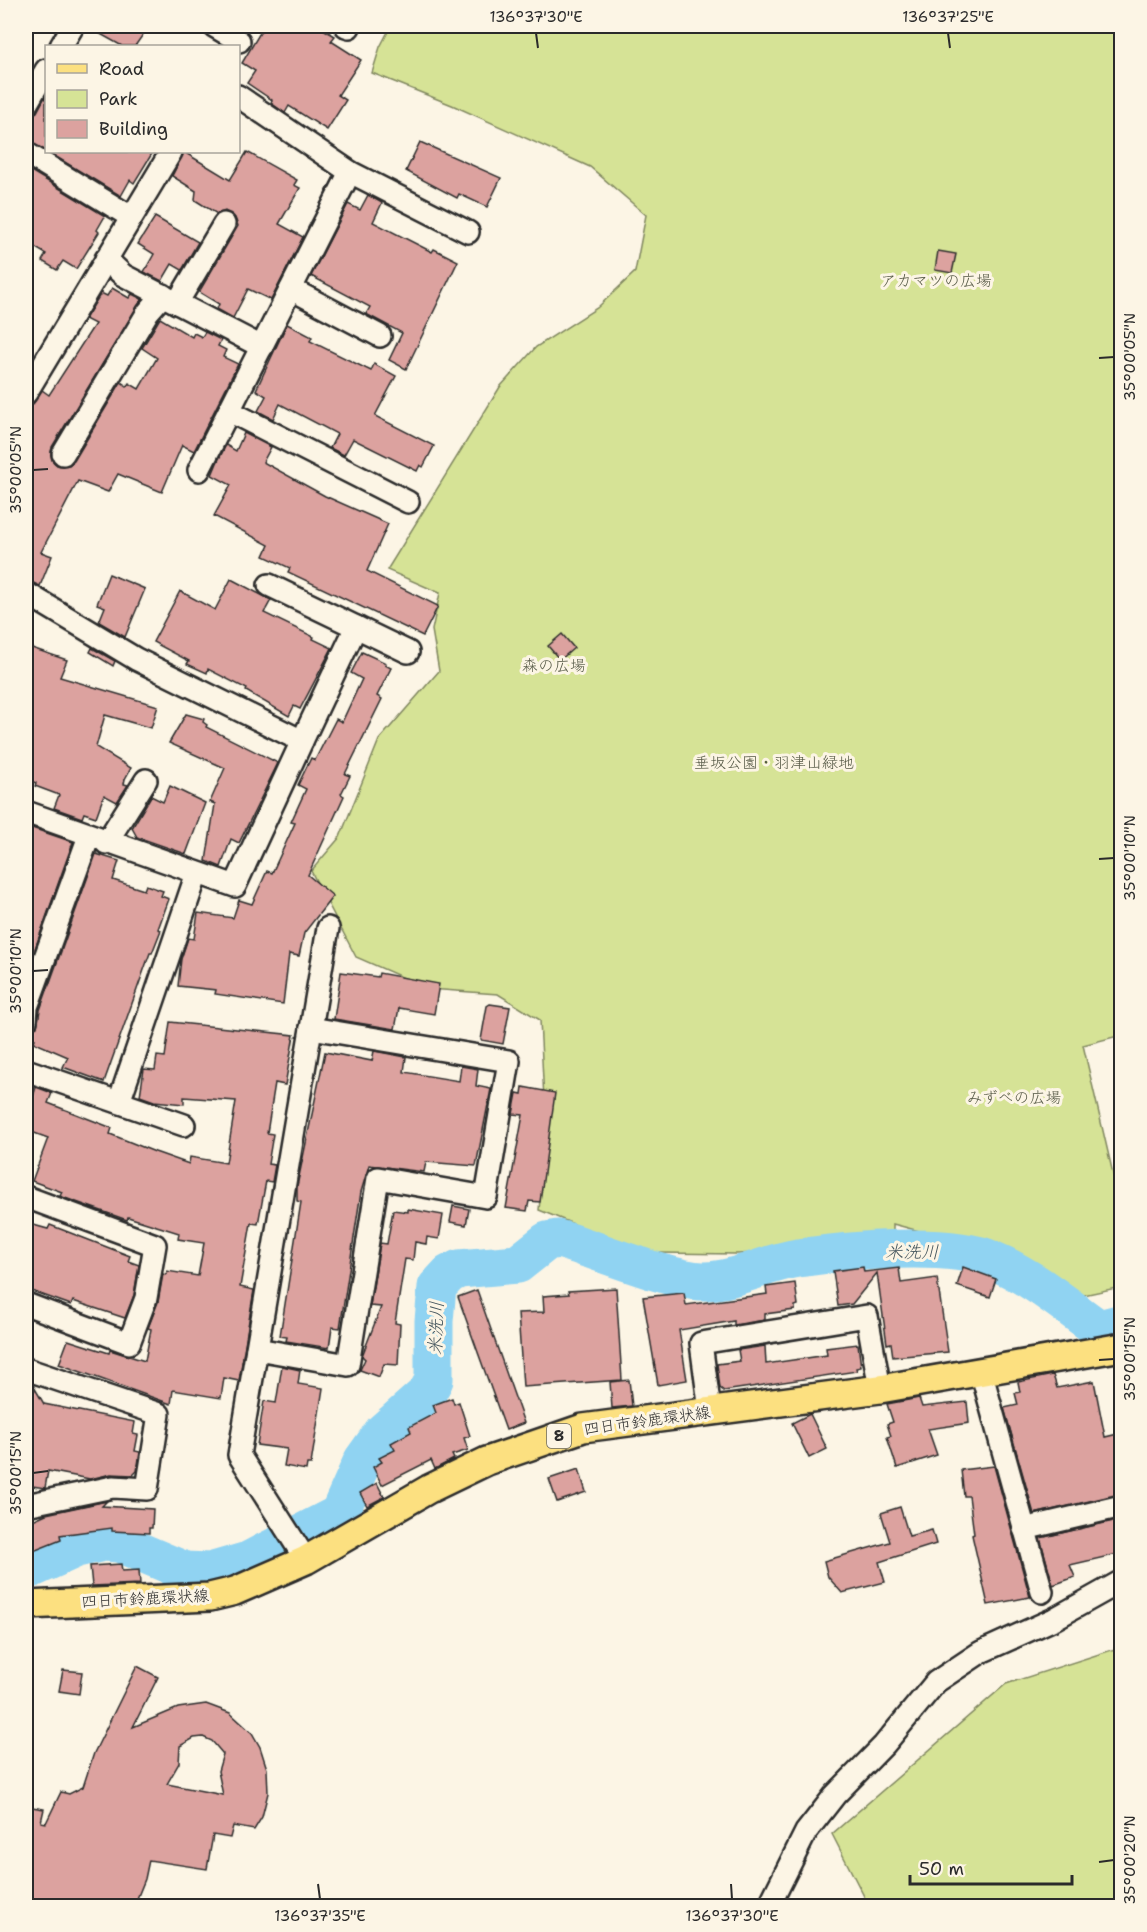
<svg xmlns="http://www.w3.org/2000/svg" width="1147" height="1932" font-family="'Shantell Sans','Klee One',sans-serif">
<style>
.green{fill:#d6e396;stroke:#808760;stroke-width:1.5}
.lines{fill:none;stroke-linecap:round;stroke-linejoin:round}
.river{stroke:#90d3f2;stroke-width:39}
.building{fill:#dca29f;stroke:#2b2b2b;stroke-width:1.5;fill-rule:evenodd}
.minor-casing{stroke:#2b2b2b;stroke-width:26}
.major-casing{stroke:#2b2b2b;stroke-width:32}
.minor{stroke:#fcf5e5;stroke-width:21}
.major{stroke:#fce080;stroke-width:27}
.ticks{fill:none;stroke:#2b2b2b;stroke-width:2}
.labels{text-anchor:middle;stroke-width:6;stroke-linejoin:round;paint-order:stroke}
.shield{fill:#fcf5e5;stroke:#6a6863;stroke-width:1.5}
.shield-label{font-size:15px;font-weight:bold;fill:#2b2b2b}
.park-label{font-size:16px;fill:#565946;stroke:#fcf5e5}
.street-label{font-size:16px;fill:#2b2b2b;stroke:#fcf5e5}
.water-label{font-size:18px;font-style:italic;fill:#44555d;stroke:#fcf5e5}
.neatline{fill:none;stroke:#2b2b2b;stroke-width:2}
.ticks-label{font-size:15px;text-anchor:middle;fill:#2b2b2b}
</style>
<rect width="100%" height="100%" fill="#fcf5e5"/>
<filter id="ink" filterUnits="userSpaceOnUse"><feTurbulence type="fractalNoise" baseFrequency=".0167" numOctaves="2"/><feDisplacementMap in="SourceGraphic" scale="12" xChannelSelector="R" yChannelSelector="G"/><feConvolveMatrix kernelMatrix="1 2 1 2 8 2 1 2 1" color-interpolation-filters="sRGB"/></filter>
<g filter="url(#ink)">
<g class="green">
<polygon points="391,26 1121,26 1122,1035 1083,1045 1121,1208 1121,1287 1079,1296 968,1244 893,1224 893,1246 737,1254 581,1252 581,1227 539,1210 546,1140 540,1020 498,994 429,989 356,957 311,871 340,837 379,740 439,671 432,630 440,593 387,570 500,387 536,347 597,308 635,272 646,215 590,167 452,105 372,73 380,47"/>
<polygon points="1121,1647 1121,1906 869,1906 832,1834 1006,1684"/>
</g>
<g class="lines">
<path class="river" d="M26 1571 77 1548 104 1542 119 1543 185 1571 210 1572 248 1561 339 1514 363 1460 383 1432 427 1393 434 1380V1321L437 1287 449 1274 459 1269 518 1264 547 1241 558 1239 569 1242C602 1252 674 1282 705 1281 738 1280 766 1263 798 1258 846 1251 949 1241 992 1260 1031 1276 1065 1305 1099 1329L1122 1323"/>
</g>
<g class="building">
<polygon points="86,26 149,26 135,46 122,46"/>
<polygon points="264,26 318,26 335,36 331,41 361,60 338,95 346,100 327,130 289,106 285,113 271,103 272,100 247,83 255,71 242,63"/>
<polygon points="46,95 46,151 26,140 26,118 37,112"/>
<polygon points="420,142 501,178 487,207 459,194 457,198 406,171"/>
<polygon points="48,152 153,152 134,183 130,180 121,196"/>
<polygon points="184,152 230,180 247,152 297,180 294,185 300,188 279,224 303,237 271,300 248,289 233,318 217,309 219,304 199,292 238,226 235,218 225,211 217,214 195,200 196,191 172,176"/>
<polygon points="26,168 105,216 97,230 99,232 76,269 63,261 57,270 42,261 46,254 26,242"/>
<polygon points="368,195 382,203 373,222 432,252 434,249 458,261 406,369 389,360 402,333 366,314 370,307 311,276 348,204 360,210"/>
<polygon points="155,217 198,242 182,270 172,264 162,281 144,272 154,254 138,244"/>
<polygon points="938,251 956,254 952,273 935,270"/>
<polygon points="112,288 129,298 132,294 142,299 52,447 52,460 57,465 69,465 74,461 121,382 127,386 129,383 139,389 157,358 142,348 160,318 192,337 194,333 202,337 205,332 221,340 218,346 226,350 223,357 238,364 194,451 182,445 162,492 118,474 108,492 78,481 41,552 52,556 40,586 26,580 26,406 33,404 42,390 49,395 95,324 85,319 101,293 107,296"/>
<polygon points="287,324 312,337 310,341 371,371 374,364 396,376 375,416 434,446 423,467 420,465 417,471 353,439 344,455 330,448 337,434 280,404 273,419 258,411 266,396 256,390"/>
<polygon points="244,433 271,447 263,462 325,496 388,524 367,571 438,606 423,636 288,572 290,568 264,556 269,545 214,516 231,485 212,475 217,463 226,445 236,451"/>
<polygon points="109,574 145,589 125,637 99,622 105,607 97,604"/>
<polygon points="231,579 271,600 264,613 314,637 313,639 332,648 300,709 294,706 289,716 246,691 247,689 208,669 207,673 187,664 189,661 153,642 180,591 215,610"/>
<polygon points="562,634 574,648 560,660 548,646"/>
<polygon points="26,646 67,660 60,677 158,706 151,728 105,715 96,747 131,768 125,779 124,784 128,785 117,802 104,795 96,817 84,813 82,818 54,808 59,795 35,786 36,783 26,779"/>
<polygon points="92,648 115,661 113,666 90,652"/>
<polygon points="362,652 386,663 385,665 391,668 377,696 382,699 345,774 350,776 341,794 344,796 308,875 333,896 304,933 299,956 289,954 283,1004 215,994 216,990 178,986 181,959 188,938 194,939 198,913 233,918 239,900 252,904 267,871 272,873 295,823 291,822 306,789 298,785 311,758 315,760 336,719 342,722 362,679 351,673"/>
<polygon points="186,714 204,719 203,722 207,725 206,727 278,763 239,843 231,839 221,867 206,861 215,804 210,802 225,768 169,743"/>
<polygon points="170,786 205,803 186,854 137,837 132,828 151,796 163,802"/>
<polygon points="26,826 73,842 26,974"/>
<polygon points="96,854 119,861 113,880 144,890 146,885 163,891 161,896 169,899 158,929 161,930 152,953 150,953 104,1082 63,1067 68,1057 33,1042 35,1039 26,1037 26,1033 37,1027 40,1010"/>
<polygon points="341,972 378,977 379,973 439,984 434,1014 399,1008 395,1029 334,1019"/>
<polygon points="490,1004 510,1007 503,1044 481,1040 487,1006"/>
<polygon points="170,1022 294,1035 285,1085 275,1083 267,1133 273,1134 268,1164 275,1165 272,1182 266,1181 258,1224 251,1223 240,1287 254,1290 239,1381 224,1378 221,1398 173,1390 171,1404 59,1364 68,1340 109,1353 110,1350 145,1361 151,1329 148,1328 158,1302 163,1274 166,1275 167,1271 198,1276 204,1243 178,1239 179,1233 128,1217 127,1220 65,1198 60,1196 62,1192 32,1181 48,1138 26,1130 26,1098 32,1100 36,1087 52,1093 48,1103 112,1128 110,1134 155,1152 189,1164 190,1157 226,1163 236,1101 184,1097 184,1104 154,1101 140,1096 144,1069 155,1070 157,1056 165,1057"/>
<polygon points="374,1051 406,1057 404,1072 459,1081 461,1066 478,1069 476,1086 491,1089 476,1166 426,1162 424,1172 369,1165 361,1192 340,1328 332,1327 329,1348 286,1341 287,1337 280,1336 301,1202 297,1201 297,1186 325,1052 372,1061"/>
<polygon points="523,1087 555,1093 540,1202 529,1201 527,1211 506,1208 523,1115 513,1114 517,1093 522,1094"/>
<polygon points="453,1206 469,1209 466,1225 450,1222"/>
<polygon points="408,1209 443,1215 439,1239 427,1237 426,1244 415,1242 413,1260 405,1259 395,1323 400,1324 398,1365 384,1364 379,1377 360,1370 365,1359 362,1356 381,1307 370,1306 380,1243 387,1244 393,1210 408,1212"/>
<polygon points="26,1223 48,1229 50,1225 130,1256 128,1261 139,1265 134,1295 125,1318 73,1301 71,1305 26,1289"/>
<polygon points="863,1267 864,1272 899,1268 901,1283 937,1278 948,1352 893,1357 891,1343 887,1344 877,1273 852,1304 838,1306 833,1271"/>
<polygon points="963,1267 996,1279 990,1297 957,1286"/>
<polygon points="795,1283 798,1305 795,1306 795,1310 765,1314 765,1320 734,1325 734,1321 679,1330 687,1380 658,1385 643,1297 684,1293 686,1305 767,1294 766,1287"/>
<polygon points="616,1288 622,1380 523,1387 518,1313 544,1312 543,1296 569,1294 568,1291"/>
<polygon points="477,1290 524,1423 506,1430 458,1297"/>
<polygon points="858,1344 861,1367 856,1368 857,1371 724,1391 720,1388 717,1364 740,1361 738,1350 765,1346 766,1364 827,1355 826,1348"/>
<polygon points="282,1366 300,1370 298,1384 323,1388 311,1464 307,1464 306,1470 284,1466 287,1449 257,1445 264,1401 276,1403"/>
<polygon points="1053,1375 1057,1388 1094,1381 1105,1437 1122,1433 1122,1494 1034,1514 1004,1408 1018,1405 1015,1393 1020,1392 1018,1382"/>
<polygon points="629,1380 632,1406 612,1408 610,1382"/>
<polygon points="26,1382 33,1385 44,1404 135,1422 133,1434 138,1435 135,1451 140,1452 137,1471 133,1475 111,1474 90,1479 48,1471 45,1488 26,1485"/>
<polygon points="452,1398 454,1404 459,1402 470,1436 464,1438 468,1450 452,1455 454,1459 435,1469 431,1460 382,1485 373,1467 382,1462 379,1458 395,1450 391,1443 411,1432 409,1427 436,1413 433,1405"/>
<polygon points="919,1398 922,1407 967,1402 969,1423 928,1429 937,1455 897,1468 887,1437 891,1436 887,1424 893,1422 887,1404"/>
<polygon points="810,1414 827,1449 809,1458 792,1423"/>
<polygon points="994,1466 1030,1597 988,1605 972,1535 974,1534 969,1496 964,1496 961,1470"/>
<polygon points="579,1469 586,1492 557,1502 549,1479"/>
<polygon points="377,1483 384,1497 367,1506 360,1493"/>
<polygon points="107,1501 102,1506 153,1509 152,1528 149,1528 149,1533 112,1531 112,1528 60,1535 61,1540 26,1554 26,1523 46,1514"/>
<polygon points="900,1507 909,1536 932,1530 936,1544 879,1562 885,1582 842,1593 828,1577 824,1561 890,1542 881,1513"/>
<polygon points="1122,1519 1122,1553 1070,1565 1075,1577 1053,1585 1040,1538"/>
<polygon points="121,1564 122,1571 139,1570 140,1584 92,1586 90,1566"/>
<path d="M137 1666 158 1677 133 1727 178 1708 206 1704 230 1713 252 1733 260 1747 267 1769 268 1793 262 1817 254 1830 233 1826 230 1838 213 1835 207 1869 149 1860 145 1879 134 1906H26V1806L44 1809 41 1822 46 1823 61 1792 69 1794 83 1787 94 1753ZM203 1737 212 1741 223 1754 218 1771 223 1795 167 1784 179 1763 180 1746 194 1738Z"/>
<polygon points="63,1670 82,1672 79,1694 59,1691"/>
</g>
<g class="lines">
<g class="minor-casing">
<g id="minor">
<polyline points="214,26 239,41"/>
<polyline points="346,26 349,27"/>
<polyline points="61,46 73,26"/>
<polyline points="238,96 350,172 468,232"/>
<polyline points="26,105 46,70"/>
<polyline points="26,153 131,217"/>
<polyline points="106,259 123,275 262,347"/>
<polyline points="291,289 380,336"/>
<polyline points="177,303 224,224"/>
<polyline points="26,393 171,152"/>
<polyline points="229,411 408,502"/>
<polyline points="63,454 148,312 163,295"/>
<polyline points="199,470 350,172"/>
<polyline points="269,585 408,652"/>
<polyline points="26,593 136,659 302,741 235,886 26,812"/>
<polyline points="302,741 356,627"/>
<polyline points="106,843 146,780"/>
<polyline points="26,1020 27,1007 89,836"/>
<polyline points="26,1070 184,1125"/>
<polyline points="119,1102 197,873"/>
<polyline points="26,1197 155,1245 146,1298 129,1343 26,1304"/>
<polyline points="257,1349 348,1365 378,1178 486,1197 509,1061 311,1028"/>
<polyline points="26,1369 159,1414 147,1489 113,1487 26,1505"/>
<polyline points="981,1371 1042,1592"/>
<polyline points="710,1411 701,1343 867,1316 880,1389"/>
<polyline points="1024,1529 1122,1506"/>
<polyline points="306,1560 239,1455 328,928"/>
<polyline points="769,1906 806,1832 817,1818 835,1795 884,1745 936,1682 981,1652 1054,1619 1122,1581"/>
</g>
</g>
<g class="major-casing">
<polyline id="major" points="26,1605 210,1597 235,1591 306,1560 429,1489 487,1461 583,1428 880,1389 1122,1347"/>
</g>
<use href="#minor" class="minor"/>
<use href="#major" class="major"/>
</g>
</g>
<path class="ticks" d="M536 33 538 48M948 33 950 48M1099 358 1114 357M33 470 48 469M1099 859 1114 858M33 971 48 970M1099 1360 1114 1359M33 1473 48 1471M1099 1862 1114 1860M318 1884 320 1899M731 1884 732 1899"/>
<g class="labels">
<rect class="shield" x="547" y="1424" width="24" height="24" rx="4.5"/>
<g class="shield-label">
<text x="559" y="1441">8</text>
</g>
<g class="park-label">
<text x="936" y="286">アカマツの広場</text>
<text x="554" y="671">森の広場</text>
<text x="774" y="768">垂坂公園・羽津山緑地</text>
<text x="1014" y="1103">みずべの広場</text>
</g>
<g class="street-label">
<text transform="translate(647 1420) rotate(-8)" y="6">四日市鈴鹿環状線</text>
<text transform="translate(145 1598) rotate(-3)" y="6">四日市鈴鹿環状線</text>
</g>
<g class="water-label">
<text x="912" y="1258">米洗川</text>
<text transform="translate(436 1328) rotate(-88)" y="6">米洗川</text>
</g>
</g>
<rect width="1147" height="1932" fill="none" stroke="#fcf5e5" stroke-width="66"/>
<rect x="45" y="45" width="195" height="108" fill="#fcf5e5" stroke="#a8a49b" stroke-width="1.5"/>
<rect x="57" y="64" width="30" height="9" fill="#fce080" stroke="#a8a49b" stroke-width="1.5"/>
<text x="99" y="75" font-size="18" fill="#2b2b2b">Road</text>
<rect x="57" y="90" width="30" height="18" fill="#d6e396" stroke="#a8a49b" stroke-width="1.5"/>
<text x="99" y="105" font-size="18" fill="#2b2b2b">Park</text>
<rect x="57" y="120" width="30" height="18" fill="#dca29f" stroke="#a8a49b" stroke-width="1.5"/>
<text x="99" y="135" font-size="18" fill="#2b2b2b">Building</text>
<path d="M910 1875v9h162v-9" fill="none" stroke="#2b2b2b" stroke-width="3"/>
<text x="919" y="1875" font-size="18" fill="#2b2b2b" stroke="#fcf5e5" stroke-width="4.5" paint-order="stroke">50 m</text>
<rect x="33" y="33" width="1081" height="1866" class="neatline"/>
<g class="ticks-label">
<text x="536" y="22">136°37'30"E</text>
<text x="948" y="22">136°37'25"E</text>
<text transform="translate(1130 357) rotate(-90)" y="5">35°00'05"N</text>
<text transform="translate(16 470) rotate(-90)" y="5">35°00'05"N</text>
<text transform="translate(1130 858) rotate(-90)" y="5">35°00'10"N</text>
<text transform="translate(16 971) rotate(-90)" y="5">35°00'10"N</text>
<text transform="translate(1130 1359) rotate(-90)" y="5">35°00'15"N</text>
<text transform="translate(16 1473) rotate(-90)" y="5">35°00'15"N</text>
<text transform="translate(1130 1860) rotate(-90)" y="5">35°00'20"N</text>
<text x="320" y="1921">136°37'35"E</text>
<text x="732" y="1921">136°37'30"E</text>
</g>
</svg>
